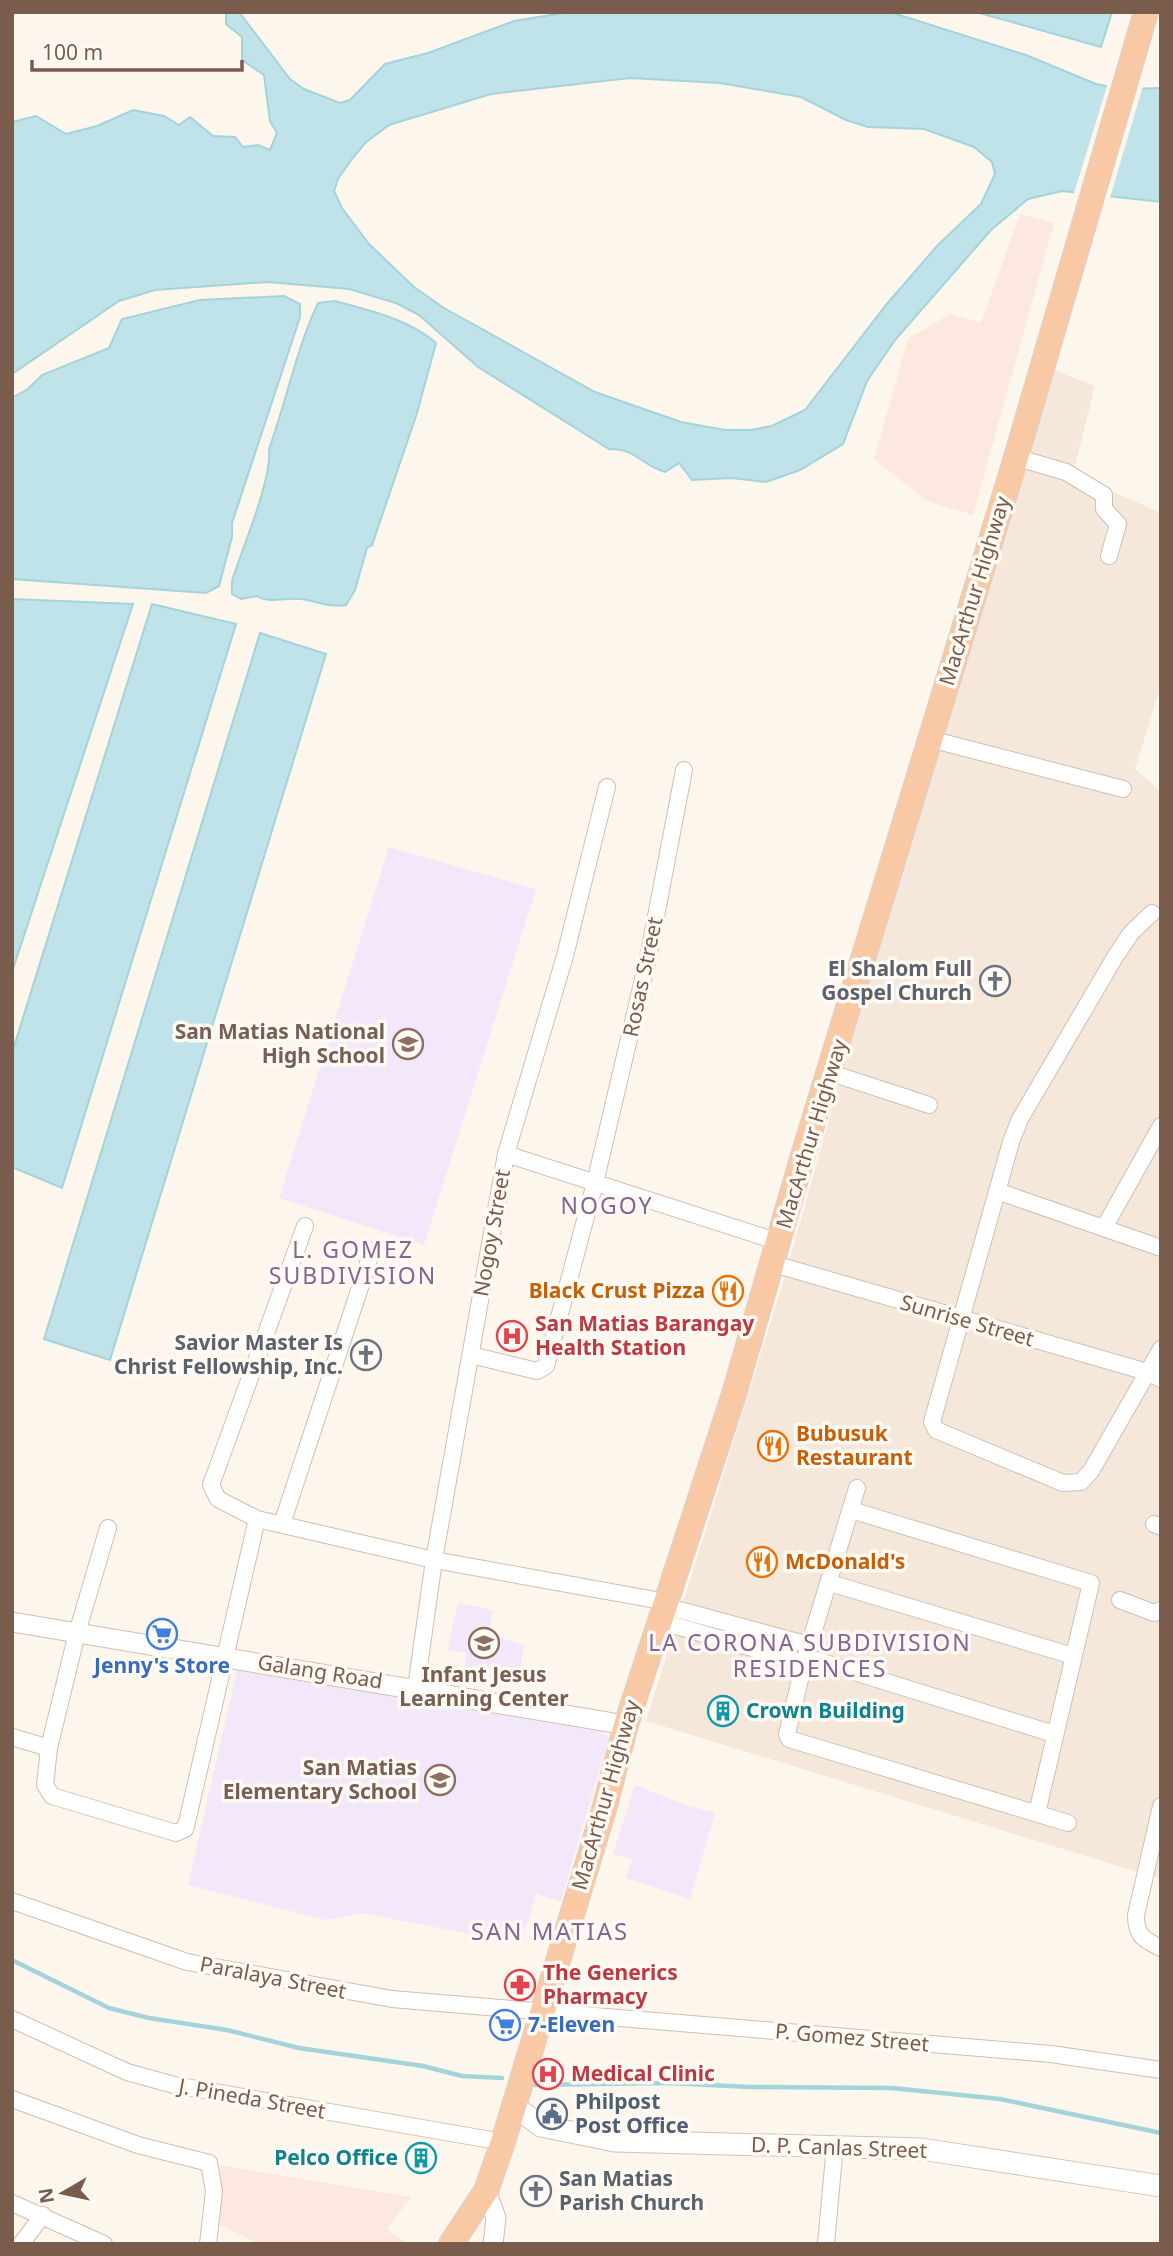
<svg xmlns="http://www.w3.org/2000/svg" width="1173" height="2256" font-family="'Noto Sans',sans-serif">
<style>
.residential{fill:#f5e8da}
.commercial{fill:#fde8e0}
.education{fill:#f3e8fa}
.water{fill:#bfe3e8;stroke:#a5d3da;stroke-width:2;fill-rule:evenodd}
.pier{fill:#fdf6ec}
.lines{fill:none;stroke-linecap:round;stroke-linejoin:round}
.stream{stroke:#a5d3da;stroke-width:4.5}
.minor-casing{stroke:#d1beb0;stroke-width:18}
.tertiary-casing{stroke:#d1beb0;stroke-width:21}
.secondary-casing{stroke:#d6c0b0;stroke-width:23}
.trunk-casing{stroke:#dad1cd;stroke-width:26}
.minor{stroke:#fff;stroke-width:16}
.tertiary{stroke:#fff;stroke-width:19}
.secondary{stroke:#fff;stroke-width:21}
.trunk{stroke:#f9c8a4;stroke-width:24}
.labels{text-anchor:middle;stroke-width:7;stroke-linejoin:round;paint-order:stroke}
.street-label{font-size:21px;fill:#7a5c4d;stroke:#fffaf3}
.worship-label{font-size:21px;font-weight:bold;fill:#5b616d;stroke:#fffaf3;text-anchor:end}
.education-label{font-size:21px;font-weight:bold;fill:#785e54;stroke:#fffaf3;text-anchor:end}
.food-label{font-size:21px;font-weight:bold;fill:#c56008;stroke:#fffaf3;text-anchor:start}
.health-label{font-size:21px;font-weight:bold;fill:#be3a42;stroke:#fffaf3;text-anchor:start}
.shop-label{font-size:21px;font-weight:bold;fill:#366cbe;stroke:#fffaf3}
.culture-label{font-size:21px;font-weight:bold;fill:#0d838f;stroke:#fffaf3;text-anchor:start}
.service-label{font-size:21px;font-weight:bold;fill:#4e5e75;stroke:#fffaf3;text-anchor:start}
.neighbourhood-label{font-size:23px;letter-spacing:2px;fill:#846695;stroke:#fffaf3}
.quarter-label{font-size:24px;letter-spacing:2px;fill:#846695;stroke:#fffaf3}
</style>
<rect width="100%" height="100%" fill="#fdf6ec"/>
<polygon class="residential" points="1048,368 1095,386 1073,474 1161,513 1161,685 1135,769 1161,792 1161,1879 646,1721 786,1273 919,799"/>
<g class="commercial">
<polygon points="1020,214 1054,223 973,515 927,501 874,459 908,339 950,314 981,323"/>
<polygon points="220,2165 411,2197 387,2229 408,2244 260,2244 211,2221"/>
</g>
<g class="education">
<polygon points="389,847 536,889 424,1245 279,1198"/>
<polygon points="458,1603 493,1610 488,1634 525,1645 516,1684 463,1671 467,1653 447,1650"/>
<polygon points="237,1670 602,1731 609,1737 561,1901 536,1894 523,1937 486,1937 362,1913 326,1920 188,1885"/>
<polygon points="635,1785 688,1806 715,1813 690,1899 626,1878 632,1859 613,1854"/>
</g>
<g class="water">
<path d="M226 12H239L290 79 304 89 340 103 350 100 385 64 428 53 514 21 570 12H890L1026 55 1096 84 1120 89 1161 88V202L1062 191 1028 199 991 230 895 340 867 381 843 444 800 470 766 482 732 478 692 480 679 463 665 472C639 464 638 449 609 449L478 367 419 315 396 303 349 289 268 282 155 290 119 301 12 374V122L36 116 66 134 97 126 133 110 164 116 179 125 190 117 213 136 235 137 243 147 258 145 270 150 277 133 270 121 264 75 242 60V37L226 24ZM630 78 720 83 801 97 846 120 868 127 924 129 974 147 992 162 995 174 981 204 937 246 886 305 805 410 772 426 750 430H725L681 422 595 392 444 308 414 287 369 244 342 208 334 191 338 179 352 159 365 143 389 125 491 94Z"/>
<polygon points="976,12 1112,12 1101,47"/>
<polygon points="284,296 300,304 300,317 232,523 232,537 219,586 206,593 12,579 12,398 28,389 42,375 109,348 122,319 200,300"/>
<path d="M335 301C370 311 409 319 436 343L417 413 372 545 367 548 355 590 346 605C329 608 318 601 301 599 287 597 267 604 257 596L241 599 232 594V581C242 548 272 481 269 449 287 399 296 350 318 303Z"/>
<polygon points="12,599 133,604 12,972"/>
<polygon points="152,604 236,624 62,1188 12,1167 12,1053"/>
<polygon points="260,633 326,654 110,1360 44,1339"/>
</g>
<polygon class="pier" points="1108,83 1143,86 1109,201 1073,196"/>
<g class="lines">
<g class="stream">
<polyline points="12,1960 109,2008 149,2018 227,2030 299,2048 423,2066 462,2076 502,2078"/>
<polyline points="530,2085 669,2083 750,2087 892,2088 1000,2099 1161,2133"/>
</g>
<g class="minor-casing">
<g id="minor">
<polyline points="1015,457 1066,472 1104,495 1104,509 1118,524 1109,556"/>
<polyline points="930,739 1123,789"/>
<polyline points="1152,913 1131,933 1115,957 1020,1119 1011,1142 932,1422 936,1430 1063,1483 1081,1482 1091,1471 1161,1349"/>
<polyline points="831,1073 929,1105"/>
<polyline points="506,1154 779,1242"/>
<polyline points="997,1191 1161,1248"/>
<polyline points="305,1226 211,1485 218,1499 257,1519 434,1560 667,1602"/>
<polyline points="1105,1226 1161,1126"/>
<polyline points="774,1264 1147,1372 1161,1379"/>
<polyline points="471,1355 537,1371 546,1366 595,1183 648,958 684,770"/>
<polyline points="857,1488 804,1663 787,1734 789,1739 1068,1823"/>
<polyline points="851,1510 1091,1583 1037,1813"/>
<polyline points="282,1524 372,1251"/>
<polyline points="1154,1524 1161,1527"/>
<polyline points="108,1528 77,1633 49,1748 45,1785 52,1796 176,1833 185,1829 187,1822 257,1519"/>
<polyline points="830,1583 1073,1656"/>
<polyline points="1120,1600 1154,1613 1161,1610"/>
<polyline points="665,1606 809,1645"/>
<polyline points="659,1621 804,1663"/>
<polyline points="806,1657 1054,1734"/>
<polyline points="416,1688 434,1560 506,1154 565,956 607,787"/>
<polyline points="12,1737 49,1748"/>
<path d="M1161 1806 1136 1915C1136 1935 1142 1939 1161 1948"/>
<polyline points="12,1901 187,1962 392,1999 1051,2054 1161,2070"/>
<polyline points="12,2019 127,2072 174,2085 503,2142"/>
<polyline points="12,2099 138,2145 209,2163 214,2191 208,2244"/>
<polyline points="12,2203 104,2244"/>
<polyline points="21,2244 43,2215"/>
<polyline points="826,2244 835,2145"/>
</g>
</g>
<g class="tertiary-casing">
<g id="tertiary">
<polyline points="12,1622 626,1725"/>
<polyline points="486,2191 496,2218 493,2244"/>
</g>
</g>
<g class="secondary-casing">
<polyline id="secondary" points="514,2106 541,2126 615,2141 921,2149 1161,2186"/>
</g>
<g class="trunk-casing">
<polyline id="trunk" points="451,2244 486,2191 503,2142 605,1806 626,1725 734,1394 801,1162 1012,471 1146,12"/>
</g>
<use href="#minor" class="minor"/>
<use href="#tertiary" class="tertiary"/>
<use href="#secondary" class="secondary"/>
<use href="#trunk" class="trunk"/>
</g>
<defs>
<g id="church-ring" transform="scale(1.575)"><circle r="9.5" fill="#fffaf3" stroke="#6b7280" stroke-width="1.5"/><path d="M-1.2-6h2.4v3.5h3.3v2.4h-3.3V6h-2.4V-.1h-3.3v-2.4h3.3Z" fill="#6b7280"/></g>
<g id="school-ring" transform="scale(1.575)"><circle r="9.5" fill="#fffaf3" stroke="#8d6e63" stroke-width="1.5"/><path d="M0-5L7-2L0 1L-7-2ZM-4 1L0 2.5L4 1V4Q0 6-4 4Z" fill="#8d6e63"/></g>
<g id="restaurant-ring" transform="scale(1.575)"><circle r="9.5" fill="#fffaf3" stroke="#e8710a" stroke-width="1.5"/><path d="M-5-6h1v4h1v-4h1v4h1v-4h1v5L-1.5 .5V6h-2V.5L-5-1ZM5-6V6H3V1.5H1.5Q1.5-4 5-6Z" fill="#e8710a"/></g>
<g id="hospital-ring" transform="scale(1.575)"><circle r="9.5" fill="#fffaf3" stroke="#e0444e" stroke-width="1.5"/><path d="M-5-5h3v3.5h4V-5h3V5h-3V1.5h-4V5h-3Z" fill="#e0444e"/></g>
<g id="supermarket-ring" transform="scale(1.575)"><circle r="9.5" fill="#fffaf3" stroke="#3f7fe0" stroke-width="1.5"/><path d="M-6-5.5h2.5l.6 2H6L4.5 2H-2.5L-4.4-4H-6ZM-1.5 3.2a1.3 1.3 0 1 0 .1 0ZM3 3.2a1.3 1.3 0 1 0 .1 0Z" fill="#3f7fe0"/></g>
<g id="building-ring" transform="scale(1.575)"><circle r="9.5" fill="#fffaf3" stroke="#0f9aa8" stroke-width="1.5"/><path d="M-4-6H4V6H1V3H-1V6H-4ZM-2.5-4.3h1.7v1.8h-1.7ZM.8-4.3h1.7v1.8H.8ZM-2.5-1h1.7V.8h-1.7ZM.8-1h1.7V.8H.8Z" fill="#0f9aa8"/></g>
<g id="pharmacy-ring" transform="scale(1.575)"><circle r="9.5" fill="#fffaf3" stroke="#e0444e" stroke-width="1.5"/><path d="M-2-6h4v4h4v4h-4v4h-4v-4h-4v-4h4Z" fill="#e0444e"/></g>
<g id="civic-ring" transform="scale(1.575)"><circle r="9.5" fill="#fffaf3" stroke="#5c6f8a" stroke-width="1.5"/><path d="M-.6-6.5H3V-4.5H.6V-3L4-1V1h2V6H-6V1h2V-1L-.6-3ZM-1.2 2.5V6h2.4V2.5Z" fill="#5c6f8a"/></g>
</defs>
<g fill-rule="evenodd">
<use href="#church-ring" x="995" y="981"/>
<use href="#school-ring" x="408" y="1044"/>
<use href="#restaurant-ring" x="728" y="1291"/>
<use href="#hospital-ring" x="512" y="1336"/>
<use href="#church-ring" x="366" y="1355"/>
<use href="#restaurant-ring" x="773" y="1446"/>
<use href="#restaurant-ring" x="762" y="1562"/>
<use href="#supermarket-ring" x="162" y="1634"/>
<use href="#school-ring" x="484" y="1643"/>
<use href="#building-ring" x="723" y="1711"/>
<use href="#school-ring" x="440" y="1780"/>
<use href="#pharmacy-ring" x="520" y="1985"/>
<use href="#supermarket-ring" x="505" y="2025"/>
<use href="#hospital-ring" x="548" y="2074"/>
<use href="#civic-ring" x="552" y="2114"/>
<use href="#building-ring" x="421" y="2158"/>
<use href="#church-ring" x="536" y="2191"/>
</g>
<g class="labels">
<g class="street-label">
<text transform="translate(975 591) rotate(-73)" y="7">MacArthur Highway</text>
<text transform="translate(643 977) rotate(-78)" y="7">Rosas Street</text>
<text transform="translate(812 1134) rotate(-73)" y="7">MacArthur Highway</text>
<text transform="translate(492 1233) rotate(-80)" y="7">Nogoy Street</text>
<text transform="translate(967 1321) rotate(16)" y="7">Sunrise Street</text>
<text transform="translate(320 1672) rotate(9)" y="7">Galang Road</text>
<text transform="translate(606 1795) rotate(-74)" y="7">MacArthur Highway</text>
<text transform="translate(273 1978) rotate(11)" y="7">Paralaya Street</text>
<text transform="translate(852 2038) rotate(5)" y="7">P. Gomez Street</text>
<text transform="translate(252 2099) rotate(10)" y="7">J. Pineda Street</text>
<text transform="translate(839 2148) rotate(2)" y="7">D. P. Canlas Street</text>
</g>
<g class="worship-label">
<text x="972" y="976">El Shalom Full<tspan x="972" dy="24">Gospel Church</tspan></text>
<text x="343" y="1350">Savior Master Is<tspan x="343" dy="24">Christ Fellowship, Inc.</tspan></text>
<text x="559" y="2186" text-anchor="start">San Matias<tspan x="559" dy="24">Parish Church</tspan></text>
</g>
<g class="education-label">
<text x="385" y="1039">San Matias National<tspan x="385" dy="24">High School</tspan></text>
<text x="484" y="1682" text-anchor="middle">Infant Jesus<tspan x="484" dy="24">Learning Center</tspan></text>
<text x="417" y="1775">San Matias<tspan x="417" dy="24">Elementary School</tspan></text>
</g>
<g class="food-label">
<text x="705" y="1298" text-anchor="end">Black Crust Pizza</text>
<text x="796" y="1441">Bubusuk<tspan x="796" dy="24">Restaurant</tspan></text>
<text x="785" y="1569">McDonald's</text>
</g>
<g class="health-label">
<text x="535" y="1331">San Matias Barangay<tspan x="535" dy="24">Health Station</tspan></text>
<text x="543" y="1980">The Generics<tspan x="543" dy="24">Pharmacy</tspan></text>
<text x="571" y="2081">Medical Clinic</text>
</g>
<g class="shop-label">
<text x="162" y="1673">Jenny's Store</text>
<text x="528" y="2032" text-anchor="start">7-Eleven</text>
</g>
<g class="culture-label">
<text x="746" y="1718">Crown Building</text>
<text x="398" y="2165" text-anchor="end">Pelco Office</text>
</g>
<g class="service-label">
<text x="575" y="2109">Philpost<tspan x="575" dy="24">Post Office</tspan></text>
</g>
<g class="neighbourhood-label">
<text x="607" y="1214">NOGOY</text>
<text x="353" y="1258">L. GOMEZ<tspan x="353" dy="26">SUBDIVISION</tspan></text>
<text x="810" y="1651">LA CORONA SUBDIVISION<tspan x="810" dy="26">RESIDENCES</tspan></text>
</g>
<g class="quarter-label">
<text x="550" y="1940">SAN MATIAS</text>
</g>
</g>
<rect width="1173" height="2256" fill="none" stroke="#7a5c4d" stroke-width="28"/>
<g transform="translate(63 2193) rotate(261)" stroke="#fffaf3" stroke-width="5" paint-order="stroke">
<path d="M0-5L12 26L0 18L-12 26Z" fill="#7a5c4d"/>
<text y="-10" font-size="19" font-weight="bold" text-anchor="middle" fill="#7a5c4d">N</text>
</g>
<path d="M32 60v10h210v-10" fill="none" stroke="#7a5c4d" stroke-width="3.5"/>
<text x="42" y="60" font-size="21" fill="#7a5c4d" stroke="#fffaf3" stroke-width="5" paint-order="stroke">100 m</text>
</svg>
